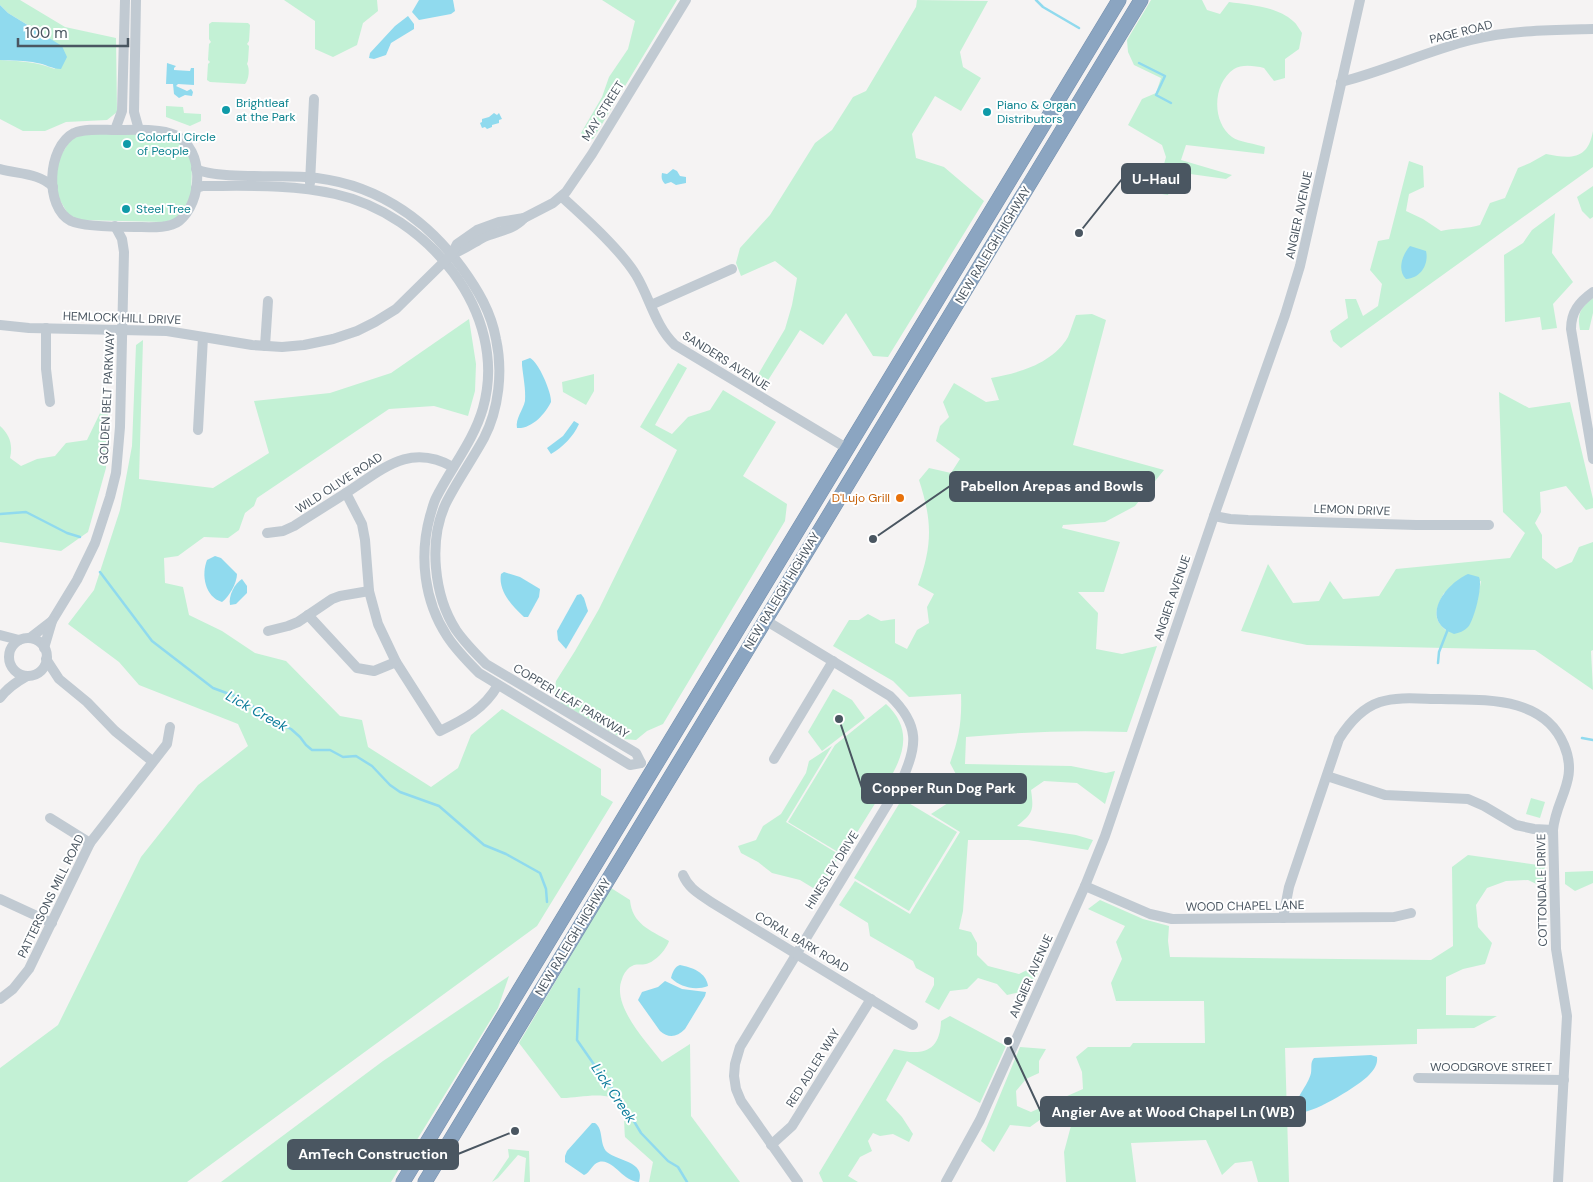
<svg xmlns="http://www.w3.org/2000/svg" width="1593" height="1182" font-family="'DM Sans',sans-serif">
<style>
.green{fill:#c3f1d5;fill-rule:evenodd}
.water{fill:#90daee}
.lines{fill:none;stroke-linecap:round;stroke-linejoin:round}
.stream{stroke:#90daee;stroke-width:2.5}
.highway-casing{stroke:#7690ad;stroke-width:15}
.minor{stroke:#c1cad2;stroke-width:10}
.highway{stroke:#8ba5c1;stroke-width:14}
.culture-dot{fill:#0f9aa8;stroke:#fff;stroke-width:2}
.food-dot{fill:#e8710a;stroke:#fff;stroke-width:2}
.labels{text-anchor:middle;stroke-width:4;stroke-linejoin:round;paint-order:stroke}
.street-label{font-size:12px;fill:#4a5661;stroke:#fff}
.culture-label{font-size:12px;fill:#0d838f;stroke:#fff;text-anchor:start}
.food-label{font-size:12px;fill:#c56008;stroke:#fff;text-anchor:end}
.water-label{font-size:14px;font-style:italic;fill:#0c7c9b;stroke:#fff}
.leader{fill:none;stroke:#4a5661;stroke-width:2}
.callout-dot{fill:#4a5661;stroke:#fff;stroke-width:2}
.callout{fill:#4a5661;stroke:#4a5661;stroke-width:2}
.callout-label{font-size:14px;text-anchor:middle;font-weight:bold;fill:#fff}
</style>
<rect width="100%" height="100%" fill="#f5f3f3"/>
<g class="green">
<path d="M0 0H20L65 27 116 38 117 112 107 120 66 122 45 131H23L0 119V60C20 61 37 62 55 69L46 36 8 13 0 5Z"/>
<polygon points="284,0 377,0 378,11 363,23 357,45 333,57 315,49 315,21"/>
<polygon points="602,0 677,0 593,139 586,138 581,133 602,97 609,77 628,49 635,21"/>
<polygon points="917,0 988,1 960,52 963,67 981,78 961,111 935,96 912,134 916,158 944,167 984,201 888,357 873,356 846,313 823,345 800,330 765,385 756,378 785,329 792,305 797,278 775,261 741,276 736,263 740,248 770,215 815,143 832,130 853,97 866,91 916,7"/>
<path d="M1151 0H1202L1207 10 1220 14 1229 2C1249 5 1277 6 1293 21 1297 24 1299 29 1302 33L1299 49 1285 59V78L1274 81 1264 68C1255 66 1242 64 1234 69 1213 83 1211 121 1232 137 1238 142 1257 144 1265 147L1264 154 1186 145 1181 160 1232 175 1226 179 1176 172 1168 195 1156 193 1166 157 1162 145 1128 125 1142 99 1156 93 1161 78 1134 65 1128 52 1127 40Z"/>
<path d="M212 22 248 23 250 25 249 41 247 44 249 46 248 61 247 64C250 68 249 80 245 84L210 82 207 80 208 64 210 62 208 60 209 44 211 42 209 39V24Z"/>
<polygon points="166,106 183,107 184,113 201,114 201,121 190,126 166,117"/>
<path d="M1593 131V167L1341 348 1333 341 1330 331 1348 318 1345 299H1356L1363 316 1378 306 1382 284 1370 270 1378 241 1389 239 1409 161 1423 166 1424 187 1409 194 1406 211 1423 219 1441 231C1454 228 1467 229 1480 225L1490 203 1505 198 1518 168 1530 163 1546 154C1571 159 1588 160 1593 131Z"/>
<polygon points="92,133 169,135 186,146 192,166 191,194 189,205 175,219 164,222 79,220 68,214 57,195 57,161 72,138"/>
<polygon points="1593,186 1593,217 1590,219 1582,211 1577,197"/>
<polygon points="1555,213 1552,253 1573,282 1553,304 1557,328 1542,330 1540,317 1505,322 1504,255 1523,243 1532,230"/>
<path d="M1593 298V313L1589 330H1580C1577 314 1580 308 1593 298Z"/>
<path d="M1092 314 1106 320 1073 445 1164 470 1135 506 1105 522 1063 525 1062 528 1120 542 1104 592H1078L1098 613 1096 649 1122 654 1157 646 1127 732C1072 730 1021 732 966 737L965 764 1071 766 1106 773 1115 771 1105 804 1077 783 1044 781 1031 790C1034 811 1033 813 1017 826L1076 835 1093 840 1088 850 1028 840H968L963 911 959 929 971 932 977 943V955L988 966 1019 974 1033 967 1037 947 1046 954 1030 990 1007 995 997 984 978 978 967 989 950 991 939 1010 925 1002 934 985V978L916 968 913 961 870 936 868 923 839 905 855 881 910 914 960 832 931 814 951 801 959 780 950 763C959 738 962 722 961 694L909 697 893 681 833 646 849 620H859L868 614 881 621 895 619V643L907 649 917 630 929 623 927 607 934 594 918 585C933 544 932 520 919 480L929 468 951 473 960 459 936 441 940 426 949 417 943 402 954 383 986 402 999 400 991 378C1020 373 1053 363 1068 337 1071 330 1073 322 1076 315Z"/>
<polygon points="469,319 476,364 475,391 468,416 434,406 389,409 257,498 254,506 245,513 239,530 228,538 204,537 178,556 164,558 165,583 183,587 189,615 222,631 255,653 286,661 340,716 362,720 368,747 431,787 458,768 471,735 502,709 601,769 601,795 613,802 537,926 187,1182 0,1182 0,1068 58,1025 141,857 198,785 248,746 238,724 139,685 119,662 68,624 94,590 120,510 132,446 136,345 143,340 139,479 213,488 269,453 254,401 330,393 391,373"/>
<polygon points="678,363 687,368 655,425 672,434 688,417 710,410 723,390 776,422 743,476 787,504 785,521 663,724 647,731 636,740 623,739 562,704 554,695 556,681 575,651 599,609 677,450 640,427"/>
<polygon points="594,374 594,391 586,405 563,392 562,382"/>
<path d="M1499 392 1529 408 1570 402 1593 499V508L1586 510 1566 486 1540 492 1541 512 1535 523 1542 535V558L1556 569 1572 562 1579 547 1593 542V650L1591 651 1593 690 1535 650 1307 645 1241 631 1268 564 1293 603 1319 601 1330 581 1343 599 1379 596 1396 569 1510 558 1525 533 1503 512ZM1481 581 1477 602 1447 631C1432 619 1435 610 1444 593Z"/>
<path d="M102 409 108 413 106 468 88 532 61 551 0 542V426C10 435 13 445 10 458L21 466 37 459 55 456 66 443 87 440Z"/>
<polygon points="833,689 852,700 865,718 822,751 808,732"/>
<path d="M886 704C921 736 895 770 876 802 865 820 854 837 843 855L788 822 835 745Z"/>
<polygon points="832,746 786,822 840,855 818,891 800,880 772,873 758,862 741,853 738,846 756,840 763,826 781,814 806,773 809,761"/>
<polygon points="1531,798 1545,802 1540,818 1526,814"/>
<polygon points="902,799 957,832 909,911 854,878"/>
<polygon points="1468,855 1545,866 1545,888 1528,880 1506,881 1487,888 1476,905 1478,927 1492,943 1485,964 1463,969 1446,977 1446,1015 1497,1016 1474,1028 1417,1029 1417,1044 1285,1048 1289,1182 1258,1182 1252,1161 1235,1163 1222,1175 1206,1140 1131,1143 1136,1182 1066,1182 1064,1152 1072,1122 1060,1113 1044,1117 1030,1127 1010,1125 994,1152 981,1141 1020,1047 1046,1049 1039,1061 1039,1073 1026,1079 1016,1091 1017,1106 1031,1112 1083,1089 1082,1072 1076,1057 1088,1047 1130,1047 1133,1043 1205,1043 1204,1001 1116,1001 1111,983 1122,959 1116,942 1125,926 1088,909 1100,900 1143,919 1169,926 1168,941 1170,957 1431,960 1453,946 1452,867"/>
<polygon points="1593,871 1593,883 1575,891 1565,884 1565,872"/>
<path d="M611 888 630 900C632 924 650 930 669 941 666 950 655 962 646 964 642 965 637 964 634 965 627 968 624 973 622 979 611 1006 647 1042 662 1062L690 1044 691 1116 740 1182H649L653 1162 625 1137C624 1128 625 1114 621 1106 612 1088 577 1099 561 1098L519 1043Z"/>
<polygon points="509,976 498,1008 391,1182 221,1182 383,1061"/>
<path d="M950 1016 1006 1046 980 1103 907 1061 886 1100 902 1117 913 1134 909 1142 893 1134 880 1136 873 1133 868 1141 872 1151 860 1157 848 1176 858 1182H823L819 1173 894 1049C921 1056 940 1053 941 1021Z"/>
<polygon points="508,1149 529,1151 530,1182 524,1182 526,1158 518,1155 498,1178 492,1182 509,1157"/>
</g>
<g class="water">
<polygon points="419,0 453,0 455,11 451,14 419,20 412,12"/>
<path d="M0 5 8 13 62 46 67 57 61 69C52 69 45 64 37 63 25 60 12 61 0 60Z"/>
<polygon points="408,16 414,24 414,29 391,43 386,55 374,59 369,58 370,53 395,26"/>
<polygon points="167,63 176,66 174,68 174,70 190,71 191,68 194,68 194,85 178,84 176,86 187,91 191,89 193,92 192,96 185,95 179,98 174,94 173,84 166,84"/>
<polygon points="494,113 497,115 499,113 502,119 499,120 499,123 492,125 492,127 487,129 485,127 482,128 480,123 482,122 482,119 489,117"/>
<path d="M673 169 677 171 680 176 686 177V183L676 185 671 182 665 184C662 181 661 178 662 173L667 174Z"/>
<path d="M1410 246 1426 251C1429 264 1421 278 1406 279 1397 270 1402 255 1410 246Z"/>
<path d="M530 358C538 361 552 393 551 402 545 414 532 429 517 428 515 419 523 410 525 401 526 389 523 376 522 365V361Z"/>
<path d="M574 421 579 424C573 437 563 447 551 454L547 448 563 436Z"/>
<path d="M215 556 221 558 237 574C237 583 229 597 222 602 205 597 201 575 207 560Z"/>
<path d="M504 572 520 577 540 589 539 597 528 617H524C512 606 498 591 501 574Z"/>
<path d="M1468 574 1479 577C1483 586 1474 620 1468 627 1464 631 1459 633 1454 634 1418 620 1445 584 1468 574Z"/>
<path d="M242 579 247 586V593L236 604 230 605C228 596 235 583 242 579Z"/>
<polygon points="581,594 584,598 588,611 566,649 558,640 557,631 577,595"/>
<path d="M680 965C691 967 706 972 708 986 695 991 680 987 671 978 672 973 675 966 680 965Z"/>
<path d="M665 981 682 989 706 992 705 996 685 1029C677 1037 669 1039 660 1031L638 1000 642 992 658 987Z"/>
<path d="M1371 1055 1377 1057C1378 1064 1374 1070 1369 1075 1360 1085 1309 1117 1297 1112 1293 1098 1308 1087 1311 1073 1312 1067 1310 1063 1314 1058Z"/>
<path d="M592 1123H595C604 1129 599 1144 607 1152 617 1161 646 1161 639 1182 623 1182 613 1158 599 1162 592 1164 590 1173 584 1175L565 1162V1156L567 1151Z"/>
</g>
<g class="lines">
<g class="stream">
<polyline points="1036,0 1043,7 1079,28"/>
<polyline points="1139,63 1165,76 1156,95 1171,103"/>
<polyline points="0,514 26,512 67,533 80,537"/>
<polyline points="100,572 152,641 213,688 240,698 275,721 291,729 300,737 306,745 312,750 330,750 343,757 356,756 372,766 390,785 400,792 439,806 484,845 506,854 540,873 546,889 547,902"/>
<polyline points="1438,663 1439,652 1448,629"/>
<polyline points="1582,738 1593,740"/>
<polyline points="579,989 577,1040 602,1076 620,1098 641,1133 668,1161 678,1167 687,1182"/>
</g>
<g class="highway-casing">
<g id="highway">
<polyline points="403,1182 1119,0"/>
<polyline points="425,1182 1141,0"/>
</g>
</g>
<g class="minor">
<polyline points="136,0 134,112 139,130"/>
<path d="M1341 82C1385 71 1427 51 1471 40 1511 30 1552 30 1593 29"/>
<path d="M115 130C132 130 160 128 175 135 205 149 203 202 179 221 169 229 148 227 135 227 120 227 84 227 71 221 44 207 47 147 74 133 86 128 103 130 115 130Z"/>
<polyline points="115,130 122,111 125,0"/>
<path d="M0 169C17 174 40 173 53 187"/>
<path d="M196 169C216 179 279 175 305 177 371 181 424 216 462 268 478 290 491 312 496 339 503 371 499 409 484 438 472 460 457 481 446 503 428 541 434 596 456 630 465 643 475 653 486 664L636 753 641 763"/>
<polyline points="310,183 314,99"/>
<path d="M196 188 203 186C247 186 292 184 335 194 426 214 510 312 483 408 474 440 451 468 436 498 433 504 432 510 430 516 419 556 424 601 447 636 456 650 467 661 479 673L630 765 641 763"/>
<path d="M562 197C585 218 620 249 636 275 650 298 655 326 675 345L848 449"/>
<path d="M452 254C464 250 473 243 484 237 499 231 513 230 524 218"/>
<path d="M1593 292C1579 302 1571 312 1571 329L1593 459"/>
<polyline points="651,305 732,269"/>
<polyline points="0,325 29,328 167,331 252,345 282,347 304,345 333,339 357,331 375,322 396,309 452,254 457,244 477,230 499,222 524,218 553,203 566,192 592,154 686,0"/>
<polyline points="46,328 46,369 50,402"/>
<polyline points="265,346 268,301"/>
<polyline points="198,430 203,337"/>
<path d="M346 493 362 524 365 540 369 591 378 624 396 662 440 731C465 719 484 709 498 685"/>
<polyline points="1214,516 1230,519 1248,520 1416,525 1489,525"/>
<path d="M267 533 283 531 294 526C311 515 329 504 346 493 382 470 409 442 453 467"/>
<polyline points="308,615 357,668 374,671 396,662"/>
<path d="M765 620 890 696C920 725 918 746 901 782L740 1047 735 1064 734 1076 736 1089 741 1101 798 1182"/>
<polyline points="268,631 288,626 298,622 332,599 340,596 369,591"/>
<polyline points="0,635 19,640"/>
<polyline points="30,638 52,621 77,580 95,543 110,497 116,473 120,427 124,252 122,239 115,226"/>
<circle cx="28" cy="657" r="19"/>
<polyline points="44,648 52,621"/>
<polyline points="46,659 59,679 87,702 115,731 152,761"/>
<path d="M0 698C7 688 16 682 27 676"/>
<polyline points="774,759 833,661"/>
<polyline points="1327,776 1385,795 1468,799 1484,806 1516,825 1534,829 1553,830"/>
<polyline points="50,818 90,843"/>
<path d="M683 875C689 889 700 894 711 902L913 1025"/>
<polyline points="1085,886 1150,914 1172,919 1394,917 1411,913"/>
<polyline points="0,899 52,923"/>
<path d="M1283 918 1289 887 1339 739C1349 723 1362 708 1380 702 1399 696 1421 699 1441 699 1484 700 1544 696 1564 745 1579 780 1556 798 1553 830L1556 949 1567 1016 1558 1182"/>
<polyline points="0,999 13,989 29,969 90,843 167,744 170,727"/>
<polyline points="1418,1078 1564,1080"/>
<polyline points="771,1145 792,1126 871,999"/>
<polyline points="946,1182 980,1120 1085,886 1105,836 1214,516 1285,315 1300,266 1360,0"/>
</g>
<use href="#highway" class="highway"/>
</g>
<g class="culture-dot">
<circle cx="226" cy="110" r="5"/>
<circle cx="987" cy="112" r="5"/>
<circle cx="127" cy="144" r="5"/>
<circle cx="126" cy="209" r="5"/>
</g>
<circle class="food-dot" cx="900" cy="498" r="5"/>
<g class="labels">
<g class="street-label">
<text transform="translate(1461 32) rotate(-14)" y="4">PAGE ROAD</text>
<text transform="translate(603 111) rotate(-58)" y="4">MAY STREET</text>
<text transform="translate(1299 215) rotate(-78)" y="4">ANGIER AVENUE</text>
<text transform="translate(993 245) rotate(-59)" y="4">NEW RALEIGH HIGHWAY</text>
<text transform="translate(122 318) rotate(2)" y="4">HEMLOCK HILL DRIVE</text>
<text transform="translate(726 361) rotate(32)" y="4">SANDERS AVENUE</text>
<text transform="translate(107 398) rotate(-87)" y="4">GOLDEN BELT PARKWAY</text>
<text transform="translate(339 483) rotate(-33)" y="4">WILD OLIVE ROAD</text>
<text transform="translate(1352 510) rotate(2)" y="4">LEMON DRIVE</text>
<text transform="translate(782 591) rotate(-59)" y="4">NEW RALEIGH HIGHWAY</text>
<text transform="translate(1172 598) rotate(-71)" y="4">ANGIER AVENUE</text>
<text transform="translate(571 701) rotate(31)" y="4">COPPER LEAF PARKWAY</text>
<text transform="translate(832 870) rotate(-58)" y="4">HINESLEY DRIVE</text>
<text transform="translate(1542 890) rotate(-91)" y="4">COTTONDALE DRIVE</text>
<text transform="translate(51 896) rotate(-64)" y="4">PATTERSONS MILL ROAD</text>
<text transform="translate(1245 906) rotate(-1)" y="4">WOOD CHAPEL LANE</text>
<text transform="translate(573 937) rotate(-59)" y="4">NEW RALEIGH HIGHWAY</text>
<text transform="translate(802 942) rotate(31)" y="4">CORAL BARK ROAD</text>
<text transform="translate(1031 976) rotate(-66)" y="4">ANGIER AVENUE</text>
<text x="1491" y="1071">WOODGROVE STREET</text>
<text transform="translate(813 1068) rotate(-58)" y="4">RED ADLER WAY</text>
</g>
<g class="culture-label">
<text x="236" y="107">Brightleaf<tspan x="236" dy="14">at the Park</tspan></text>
<text x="997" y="109">Piano &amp; Organ<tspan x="997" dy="14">Distributors</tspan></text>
<text x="137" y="141">Colorful Circle<tspan x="137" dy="14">of People</tspan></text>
<text x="136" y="213">Steel Tree</text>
</g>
<g class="food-label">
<text x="890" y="502">D'Lujo Grill</text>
</g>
<g class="water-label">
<text transform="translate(257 711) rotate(29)" y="5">Lick Creek</text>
<text transform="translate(614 1093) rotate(56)" y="5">Lick Creek</text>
</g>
</g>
<path class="leader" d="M1079 233L1122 179M873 539L950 486M839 719L862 788M1008 1041L1041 1112M515 1131L458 1154"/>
<g class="callout-dot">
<circle cx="1079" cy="233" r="5"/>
<circle cx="873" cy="539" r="5"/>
<circle cx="839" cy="719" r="5"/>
<circle cx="1008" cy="1041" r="5"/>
<circle cx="515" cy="1131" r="5"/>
</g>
<g class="callout">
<rect x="1122" y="164" width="68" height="29" rx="5"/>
<rect x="950" y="472" width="204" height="29" rx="5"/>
<rect x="862" y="774" width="164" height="29" rx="5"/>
<rect x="1041" y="1097" width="264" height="29" rx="5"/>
<rect x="288" y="1140" width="170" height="29" rx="5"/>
</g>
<g class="callout-label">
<text x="1156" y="184">U-Haul</text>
<text x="1052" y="491">Pabellon Arepas and Bowls</text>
<text x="944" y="793">Copper Run Dog Park</text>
<text x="1173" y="1117">Angier Ave at Wood Chapel Ln (WB)</text>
<text x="373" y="1159">AmTech Construction</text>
</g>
<path d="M18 38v8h110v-8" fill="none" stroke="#4a5661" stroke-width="2.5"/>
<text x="25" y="38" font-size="15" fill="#4a5661" stroke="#ffffff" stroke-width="4" paint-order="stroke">100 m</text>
</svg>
